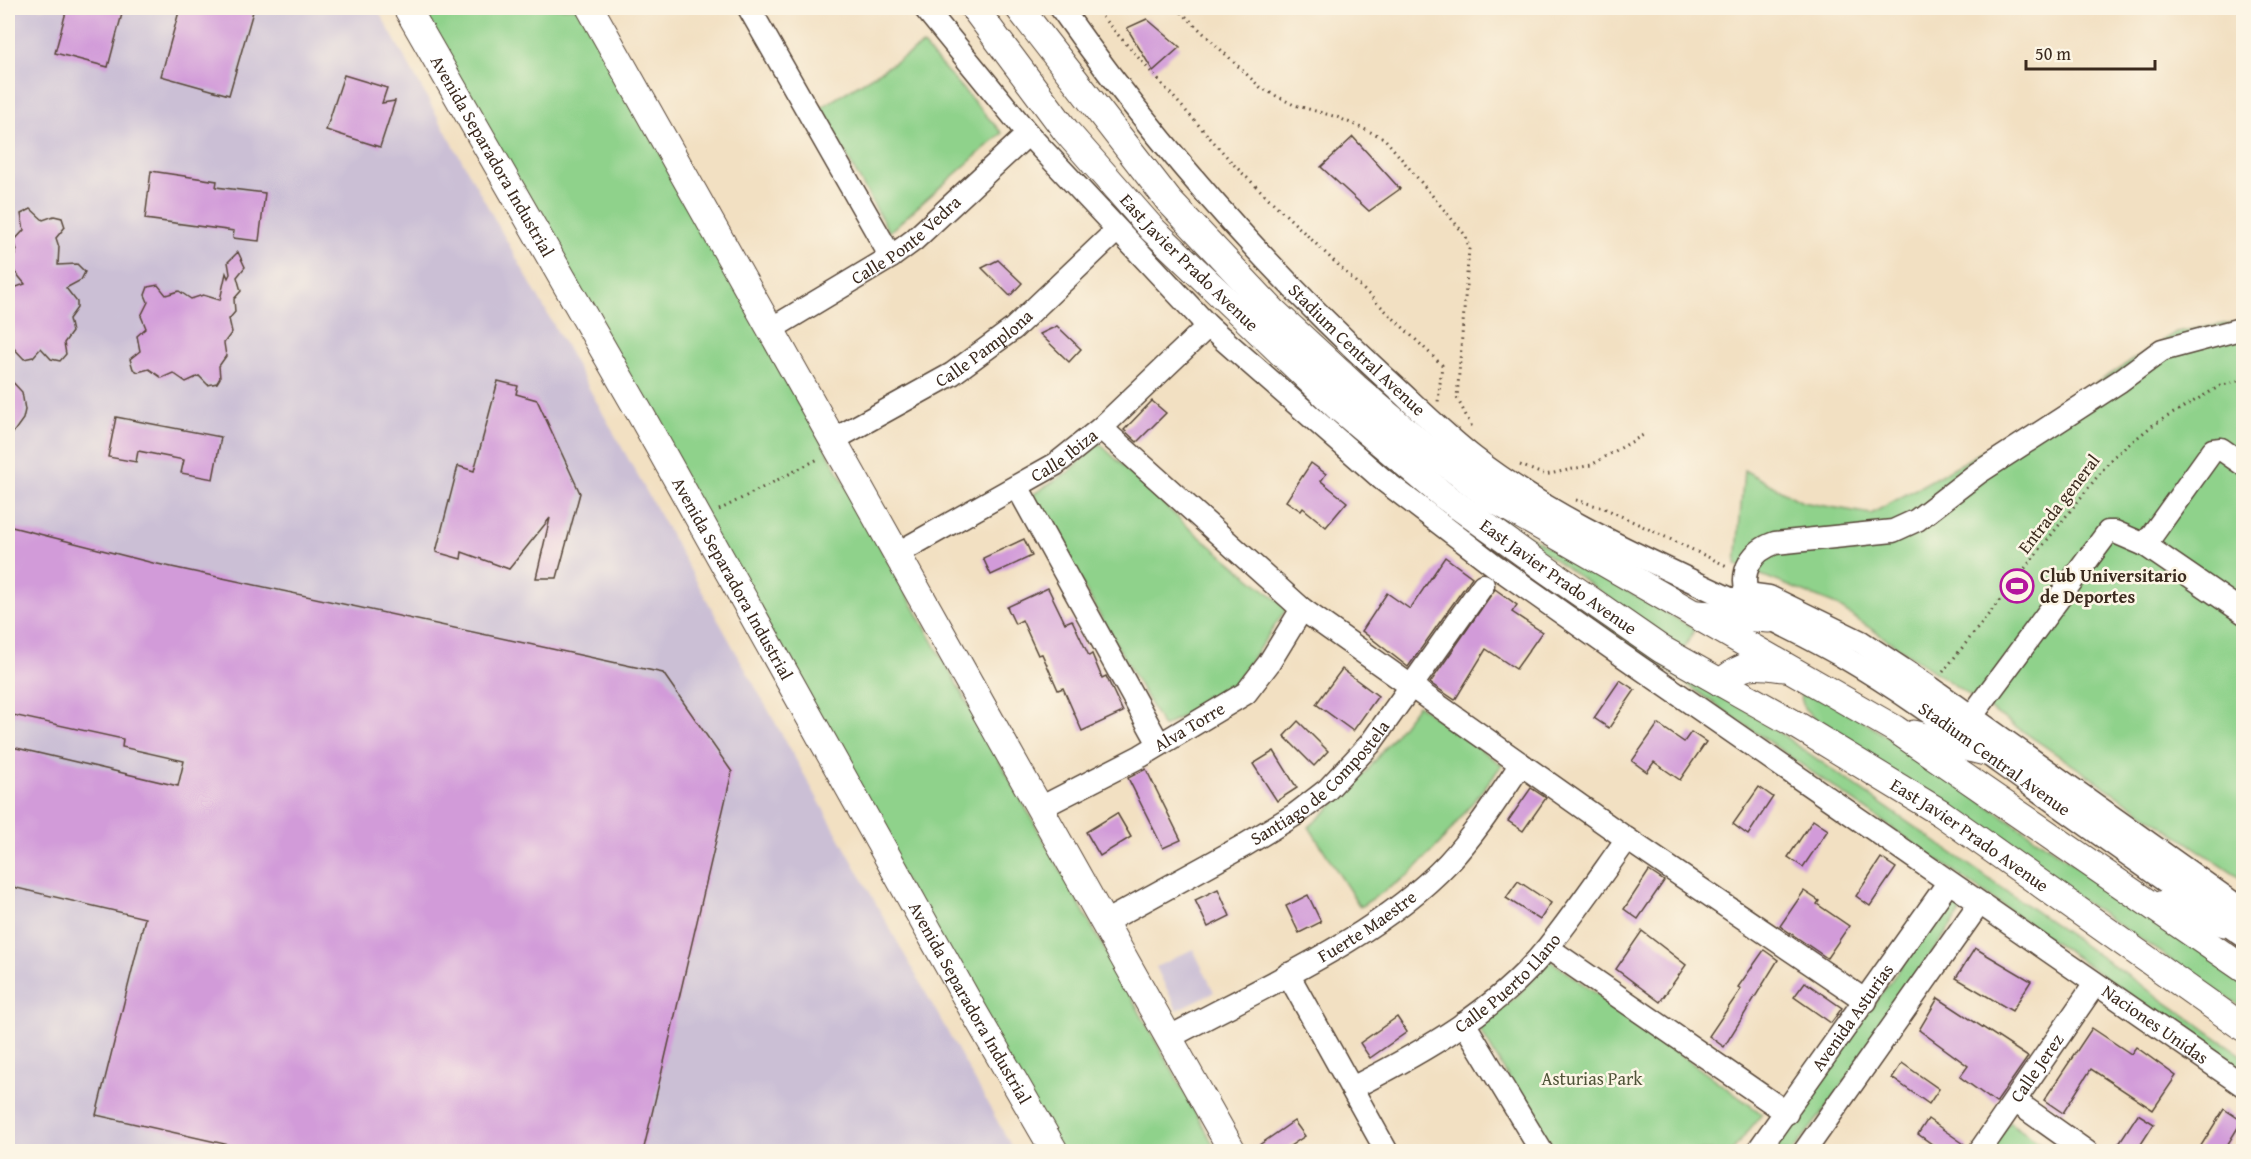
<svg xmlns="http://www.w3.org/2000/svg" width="2251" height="1159" font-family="'Gentium Book Plus',serif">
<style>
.industrial{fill:#cbbfd5}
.green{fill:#8fd28b;stroke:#657e54;stroke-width:1.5}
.building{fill:#d29bd9}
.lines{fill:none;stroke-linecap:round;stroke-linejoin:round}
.minor-casing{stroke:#564537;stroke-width:25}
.major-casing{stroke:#564537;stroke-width:29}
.path{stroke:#564537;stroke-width:3;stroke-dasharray:1.5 4.5;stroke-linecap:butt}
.minor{stroke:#fff;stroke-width:22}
.major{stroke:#fff;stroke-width:27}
.labels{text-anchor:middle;stroke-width:5;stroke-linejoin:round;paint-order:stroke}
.street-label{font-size:18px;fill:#3b2a1e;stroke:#fcf5e5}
.poi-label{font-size:18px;font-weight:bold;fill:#3b2a1e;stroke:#fcf5e5;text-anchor:start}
.park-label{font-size:18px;fill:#505439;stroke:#fcf5e5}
</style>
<rect width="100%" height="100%" fill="#fcf5e5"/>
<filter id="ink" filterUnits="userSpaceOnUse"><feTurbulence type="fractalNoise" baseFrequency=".0167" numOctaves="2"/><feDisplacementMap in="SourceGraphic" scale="12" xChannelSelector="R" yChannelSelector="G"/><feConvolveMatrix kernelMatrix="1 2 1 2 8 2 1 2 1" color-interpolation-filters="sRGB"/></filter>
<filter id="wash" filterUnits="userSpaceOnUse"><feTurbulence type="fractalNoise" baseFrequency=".008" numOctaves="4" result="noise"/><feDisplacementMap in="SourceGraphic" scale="24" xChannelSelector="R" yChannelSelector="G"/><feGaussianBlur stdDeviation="1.35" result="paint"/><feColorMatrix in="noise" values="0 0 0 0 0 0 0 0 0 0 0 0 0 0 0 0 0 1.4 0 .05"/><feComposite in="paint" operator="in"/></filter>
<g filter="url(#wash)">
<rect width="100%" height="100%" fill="#f2e0c2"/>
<g class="industrial">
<polygon points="8,8 377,8 1014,1151 8,1151"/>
<polygon points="1193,949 1214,992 1177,1010 1156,967"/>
</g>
<g class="green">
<polygon points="417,8 580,8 1217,1151 1055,1151"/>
<polygon points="923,45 1002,133 889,232 820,108"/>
<polygon points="2243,321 2243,880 1834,604 1736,565 1744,470 1802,502 1871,514 2039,420 2176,332"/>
<polygon points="1099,443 1189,528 1287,608 1232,688 1163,727 1032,495 1070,471"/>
<polygon points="1445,474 1522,532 1695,629 1683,650 1440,479"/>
<polygon points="1539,571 1629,628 2243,1056 2243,1074 1575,606"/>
<polygon points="1800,694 1815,694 1837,703 2243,979 2243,1008 1824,728 1804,708"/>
<polygon points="1418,705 1502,765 1443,840 1409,875 1360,907 1309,827 1357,784"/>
<polygon points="1950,899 1955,899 1963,908 1836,1095 1793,1151 1767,1152"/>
<polygon points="1550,960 1762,1114 1732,1151 1552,1151 1479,1028 1517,996"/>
<polygon points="2009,1122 2051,1151 1989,1152"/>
</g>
<g id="blocks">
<g class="building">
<polygon points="67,8 114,8 123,10 108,67 55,53"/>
<polygon points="180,8 254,8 229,95 161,76"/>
<polygon points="1147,19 1180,47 1153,71 1127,28"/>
<polygon points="344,75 387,88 382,103 395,101 380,147 326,130"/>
<polygon points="1353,137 1400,189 1369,211 1321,167"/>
<polygon points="151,171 217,181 216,187 265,193 259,241 233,238 234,231 145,219"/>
<polygon points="31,209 43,220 54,216 62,218 65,227 56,238 59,247 58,265 77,264 85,272 81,280 66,288 77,302 77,308 69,319 72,332 64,343 66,354 60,361 51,359 41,348 33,357 24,359 8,342 8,290 25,284 10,266 17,250 14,241 24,230 21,214"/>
<polygon points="238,252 245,267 237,277 241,291 234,299 235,312 229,319 232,332 224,343 226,356 219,366 220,378 217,383 208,385 199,376 186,382 173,373 162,378 149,369 138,372 133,369 130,359 140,351 137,336 146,328 141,316 148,302 145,295 148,287 158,285 166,295 179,291 191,299 203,295 220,300 226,273 228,278 230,274 228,262"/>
<polygon points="998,260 1022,283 1010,296 982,268"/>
<polygon points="1057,326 1081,349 1069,362 1040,334"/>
<polygon points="8,377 22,392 25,410 23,419 8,440"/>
<polygon points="498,381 518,386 516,394 537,400 580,493 557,578 536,578 550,518 509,569 462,552 461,559 436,552 458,466 474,471"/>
<polygon points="1152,401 1166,413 1137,442 1124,430"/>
<polygon points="116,417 221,437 213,479 181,473 184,460 138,451 136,462 108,457"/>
<polygon points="1311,463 1326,474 1321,481 1347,502 1326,527 1303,508 1301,511 1286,501"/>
<polygon points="8,526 153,563 663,673 732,772 643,1152 260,1152 96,1115 145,918 8,886 8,746 178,786 184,761 122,747 123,739 8,714"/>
<polygon points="1024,539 1032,556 991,575 983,558"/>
<polygon points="1445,557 1472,577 1408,667 1362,631 1387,593 1410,609"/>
<polygon points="1048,588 1065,623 1072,620 1089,656 1092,654 1102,678 1106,676 1123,712 1082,731 1063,688 1058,690 1042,654 1038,655 1022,620 1015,624 1007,607"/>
<polygon points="1495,589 1517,605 1512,612 1542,632 1516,669 1486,649 1455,700 1430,683"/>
<polygon points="1342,669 1378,696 1353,731 1316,704"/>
<polygon points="1620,680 1635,690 1609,728 1594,718"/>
<polygon points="1298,721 1328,751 1314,766 1284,736"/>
<polygon points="1658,724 1684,742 1691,732 1706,742 1680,780 1654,762 1647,772 1632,761"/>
<polygon points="1274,751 1297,788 1277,801 1253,764"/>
<polygon points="1146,769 1181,840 1163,848 1128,778"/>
<polygon points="1759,787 1773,797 1748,835 1733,824"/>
<polygon points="1531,788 1546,798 1523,831 1508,821"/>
<polygon points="1117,813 1131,837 1100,856 1086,832"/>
<polygon points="1813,820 1828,830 1803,867 1788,857"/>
<polygon points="1881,858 1896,868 1870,906 1856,896"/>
<polygon points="1649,871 1664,881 1638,919 1624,909"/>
<polygon points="1518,881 1551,903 1540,920 1506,898"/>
<polygon points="1218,889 1230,916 1208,927 1195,900"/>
<polygon points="1804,891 1819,901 1817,904 1849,926 1827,958 1780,926"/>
<polygon points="1308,895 1321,922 1299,933 1286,906"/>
<polygon points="1642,931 1686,965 1660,1002 1616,969"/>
<polygon points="1975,948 2031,981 2012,1011 1956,978"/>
<polygon points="1764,950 1778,960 1724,1047 1709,1036 1741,989 1738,987"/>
<polygon points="1805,982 1842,1008 1831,1023 1794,997"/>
<polygon points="1938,998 2028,1057 1996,1103 1960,1077 1968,1066 1919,1030"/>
<polygon points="1397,1017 1407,1032 1370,1058 1360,1043"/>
<polygon points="2092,1028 2131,1054 2136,1047 2176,1076 2153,1110 2091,1069 2063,1113 2044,1100"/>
<polygon points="1902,1063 1939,1089 1929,1104 1892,1078"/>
<polygon points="2224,1109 2242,1121 2223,1152 2197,1152"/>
<polygon points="2138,1114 2154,1124 2136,1152 2113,1152"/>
<polygon points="1928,1119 1967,1146 1966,1152 1943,1152 1918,1134"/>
<polygon points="1294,1121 1305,1136 1281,1152 1249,1152"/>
</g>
</g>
</g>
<g filter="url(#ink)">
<use href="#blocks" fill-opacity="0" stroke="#564537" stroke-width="1.5"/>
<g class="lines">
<g class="minor-casing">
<g id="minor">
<polyline points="749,8 891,257"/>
<path id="s1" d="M925 8 1028 134 1208 326 1382 479 1494 565 1613 649 2244 1086"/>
<path id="s2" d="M1061 8C1157 144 1260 262 1382 375 1412 402 1441 432 1473 457 1584 543 1721 587 1842 656 1897 688 1949 726 2000 763 2081 821 2162 879 2244 936"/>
<path id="s3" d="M771 329 891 257 914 240 1028 134"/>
<polyline points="1101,428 1302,609 1627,839 1866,1001"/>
<path id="s4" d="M833 440 952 374 1013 329 1116 231"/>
<polyline points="2244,465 2221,449 2213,450 2145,545 2244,613"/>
<polyline points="1018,488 1159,744"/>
<path id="s5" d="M896 554 1056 464 1101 428 1208 326"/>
<path d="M1747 594C1740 570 1752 551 1775 543L1893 531 1917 520 1978 473 2120 381 2162 350 2244 328"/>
<polyline points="1733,600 1747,594 1769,597 1861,642 1931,688 2244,911"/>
<polyline points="1971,717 2108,532 2115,532 2145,545"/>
<path id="s6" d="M1040 808 1141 756 1246 693 1269 663 1302 609"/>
<path id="s7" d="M1105 922 1245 845 1296 814 1327 790 1370 744 1483 585"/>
<polyline points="1548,948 1787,1113"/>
<polyline points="1288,974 1387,1152"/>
<polyline points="1464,1023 1542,1152"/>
<path id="s8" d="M1170 1037C1260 988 1377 938 1448 863 1476 833 1498 798 1521 764"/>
<path id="s9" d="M1352 1088C1423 1052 1498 1010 1548 947 1576 912 1601 875 1627 839"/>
<polyline points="2015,1101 2087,1152"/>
<path id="s10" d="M1757 1152 1948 883"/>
<polyline points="1804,1152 1979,904"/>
<path id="s11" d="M1979 1152 2095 984"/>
</g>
</g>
<g class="major-casing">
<g id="major">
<path id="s12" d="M407 8 641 415 974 1012 1055 1152"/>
<polyline points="590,8 1233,1152"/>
<path id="s13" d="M974 8 1066 131 1152 229 1338 407 1443 495 1547 570 1661 649 1800 727 1941 813 2244 1028"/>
<polyline points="1019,8 1169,201 1274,312 1355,387 1426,448 1493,499 1895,729 2244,969"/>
<polyline points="1698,614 1769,619"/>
<path d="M1721 683C1743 662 1754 664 1783 668"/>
<polyline points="1914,734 1985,752"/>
<polyline points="2163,904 2225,923"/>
</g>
</g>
<g class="path">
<polyline points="1094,8 1236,167 1442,365 1438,402"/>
<polyline points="1177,8 1261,88 1294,105 1337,117 1384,138 1466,236 1469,249 1457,398 1473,429"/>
<polyline points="1520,465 1545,475 1591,465 1645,434"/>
<polyline points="1576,500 1604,508 1727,566"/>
<polyline points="719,510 820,458"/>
<polyline points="1943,672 2112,458 2153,425 2220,386 2244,379"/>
</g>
<use href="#minor" class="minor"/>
<use href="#major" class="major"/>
</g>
</g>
<defs>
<g id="stadium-ring" transform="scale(1.725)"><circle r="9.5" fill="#fcf5e5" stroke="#b5179e" stroke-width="1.5"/><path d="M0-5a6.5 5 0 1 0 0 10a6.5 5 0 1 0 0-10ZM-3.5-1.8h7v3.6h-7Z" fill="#b5179e"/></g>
</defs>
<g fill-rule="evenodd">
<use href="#stadium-ring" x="2017" y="586"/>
</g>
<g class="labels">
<g class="street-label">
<text dy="6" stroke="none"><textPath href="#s12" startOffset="171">Avenida Separadora Industrial</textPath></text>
<text dy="6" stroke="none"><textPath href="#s3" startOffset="162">Calle Ponte Vedra</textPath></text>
<text dy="6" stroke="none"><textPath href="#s13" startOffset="334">East Javier Prado Avenue</textPath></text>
<text dy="6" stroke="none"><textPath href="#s4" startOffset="177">Calle Pamplona</textPath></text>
<text dy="6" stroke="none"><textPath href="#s2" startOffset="453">Stadium Central Avenue</textPath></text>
<text dy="6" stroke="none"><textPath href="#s5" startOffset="195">Calle Ibiza</textPath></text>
<text transform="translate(2059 504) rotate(-52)" y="6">Entrada general</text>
<text dy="6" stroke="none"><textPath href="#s13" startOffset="820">East Javier Prado Avenue</textPath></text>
<text dy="6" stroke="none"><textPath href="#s12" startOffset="657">Avenida Separadora Industrial</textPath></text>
<text dy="6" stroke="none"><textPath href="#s6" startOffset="170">Alva Torre</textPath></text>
<text dy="6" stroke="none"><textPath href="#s2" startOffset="1215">Stadium Central Avenue</textPath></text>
<text dy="6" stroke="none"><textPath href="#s7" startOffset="258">Santiago de Compostela</textPath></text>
<text dy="6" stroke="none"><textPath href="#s13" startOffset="1306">East Javier Prado Avenue</textPath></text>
<text dy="6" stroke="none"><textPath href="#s8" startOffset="226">Fuerte Maestre</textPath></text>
<text dy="6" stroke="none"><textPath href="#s9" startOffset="189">Calle Puerto Llano</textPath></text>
<text dy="6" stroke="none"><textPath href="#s12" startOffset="1143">Avenida Separadora Industrial</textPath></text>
<text dy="6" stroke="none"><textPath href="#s10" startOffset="165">Avenida Asturias</textPath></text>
<text dy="6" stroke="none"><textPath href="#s1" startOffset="1604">Naciones Unidas</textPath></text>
<text dy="6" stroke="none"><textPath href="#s11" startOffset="102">Calle Jerez</textPath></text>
</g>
<g class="poi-label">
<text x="2040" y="582">Club Universitario<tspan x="2040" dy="21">de Deportes</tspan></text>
</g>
<g class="park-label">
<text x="1592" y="1085">Asturias Park</text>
</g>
</g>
<rect width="2251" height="1159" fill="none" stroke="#fcf5e5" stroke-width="30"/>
<path d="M2026 60v9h129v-9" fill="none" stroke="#3b2a1e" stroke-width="3"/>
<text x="2035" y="60" font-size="18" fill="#3b2a1e" stroke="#fcf5e5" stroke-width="4.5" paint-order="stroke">50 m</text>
</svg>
